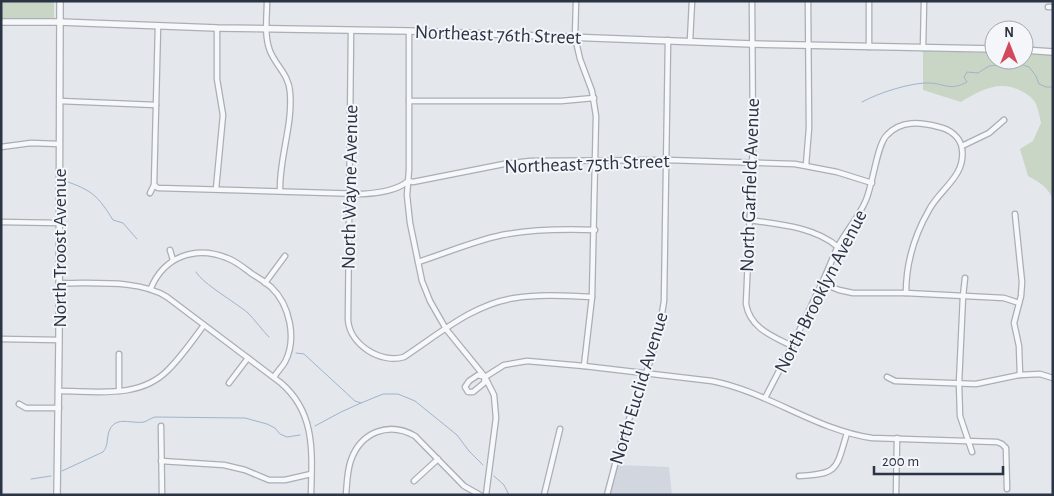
<svg xmlns="http://www.w3.org/2000/svg" width="1054" height="496" font-family="'Alegreya Sans',sans-serif">
<style>
.built{fill:#d2d6de}
.green{fill:#c9d6c5}
.lines{fill:none;stroke-linecap:round;stroke-linejoin:round}
.stream{stroke:#9fb4cc;stroke-width:1}
.minor-casing{stroke:#a9aeb7;stroke-width:7}
.tertiary-casing{stroke:#a9aeb7;stroke-width:8}
.minor{stroke:#f7f8fa;stroke-width:4.5}
.tertiary{stroke:#f7f8fa;stroke-width:5.5}
.labels{text-anchor:middle;stroke-width:4;stroke-linejoin:round;paint-order:stroke}
.street-label{font-size:20px;fill:#2b3445;stroke:#f4f6f9}
</style>
<rect width="100%" height="100%" fill="#e4e7ec"/>
<polygon class="built" points="617,465 669,467 672,495 610,495"/>
<g class="green">
<rect x="1" y="1" width="53" height="17"/>
<path d="M923 51 994 53V60H1024V53L1053 55V200C1049 188 1039 182 1028 176L1020 149 1033 141 1041 123C1040 117 1038 109 1036 104 1033 98 1026 93 1021 91 1000 79 979 91 961 102L923 90Z"/>
</g>
<g class="lines">
<g class="stream">
<path d="M862 102C878 93 912 82 930 83 945 84 951 91 967 82L964 77 967 72 978 73 989 66 1018 63 1029 67 1036 76 1039 84 1046 87H1053"/>
<path d="M65 181C92 190 98 196 113 220L123 223 137 239"/>
<path d="M196 272C203 284 235 302 248 313 255 320 262 330 269 337"/>
<polyline points="296,353 304,354 355,401 361,403 383,394 398,394 415,401 457,435 469,451 483,465"/>
<polyline points="315,426 341,412 361,403"/>
<path d="M62 471 103 452C109 445 106 437 110 429 117 416 132 424 144 422 147 421 151 418 155 417L245 418 267 424 275 428 280 434 287 437 300 435"/>
<polyline points="494,476 504,485 509,495"/>
<polyline points="31,479 51,476"/>
</g>
<g class="minor-casing">
<g id="minor">
<path d="M267 1C267 17 264 36 270 51 276 66 289 75 290 92 293 126 279 158 280 191"/>
<polyline points="576,1 575,37 580,59 592,91 596,116 592,297 584,366"/>
<path d="M752 1 753 143 746 304C750 328 772 336 792 346"/>
<polyline points="1048,7 1053,7"/>
<path d="M351 30 348 320C350 345 381 364 404 357 439 334 473 304 515 298 541 294 567 296 592 297"/>
<polyline points="409,31 409,170 407,195 410,223 422,281 430,301 446,329 485,377 494,395 496,418 486,495"/>
<polyline points="690,41 692,1"/>
<polyline points="869,47 869,1"/>
<polyline points="923,48 924,1"/>
<polyline points="60,101 156,105"/>
<polyline points="409,101 561,101 594,98"/>
<polyline points="962,146 989,133 1004,120"/>
<polyline points="1,147 31,143 59,144"/>
<polyline points="806,165 809,128 808,1"/>
<path d="M154 185 158 188 363 194C378 193 397 191 408 181L413 182 504 164 530 161 667 160 795 164 837 172 872 183"/>
<polyline points="216,189 223,115 217,79 217,28"/>
<polyline points="150,193 154,185 158,26"/>
<polyline points="1015,214 1022,282 1021,296 1014,323 1019,346 1020,375"/>
<path d="M749 220C778 224 815 227 838 247"/>
<polyline points="1,222 59,223"/>
<polyline points="170,250 173,260"/>
<path d="M418 262C446 253 474 241 502 235 533 229 564 229 595 230"/>
<polyline points="965,278 963,296 959,383 960,416 972,452"/>
<path d="M59 283C92 284 139 279 167 297L281 383C316 413 312 453 311 495"/>
<polyline points="265,283 285,256"/>
<polyline points="822,283 839,290 853,293 906,293 1004,298 1019,303"/>
<path d="M151 288C164 257 195 245 227 258 236 261 244 268 252 274 259 278 265 282 271 287 290 305 297 339 285 362 282 367 277 372 274 377"/>
<polyline points="1,339 59,340"/>
<polygon points="478,375 485,377 484,383 473,392 468,392 465,387 469,381"/>
<path d="M485 377 504 365 527 361 584 366 712 381C768 392 816 430 872 438L997 442 1002 444 1006 448 1007 489"/>
<polyline points="887,377 895,381 976,384 1019,375 1040,374 1053,378"/>
<polyline points="229,383 248,358"/>
<path d="M59 391C96 391 140 399 168 370 182 356 193 340 204 325"/>
<polyline points="119,391 119,354"/>
<path d="M765 398C785 360 804 322 822 283 827 272 832 260 837 248 846 231 859 217 866 200 873 184 877 144 887 135 901 120 920 122 939 127 950 129 961 138 962 149 966 176 940 189 929 210 914 236 906 262 906 293"/>
<polyline points="19,404 26,408 59,408"/>
<polyline points="161,426 162,495"/>
<polyline points="161,461 224,465 245,470 269,480 285,480 311,474"/>
<path d="M799 476C839 474 836 469 847 433"/>
<polyline points="414,481 438,459"/>
<path d="M346 495C347 483 347 471 351 460 361 432 389 421 415 436L464 486 480 495"/>
<polyline points="544,495 560,429"/>
<polyline points="607,495 622,438 646,374 659,332 664,301 668,40"/>
<polyline points="896,495 897,438"/>
</g>
</g>
<g class="tertiary-casing">
<g id="tertiary">
<polyline points="1,22 59,22 217,28 409,31 752,44 994,49"/>
<polyline points="1024,50 1053,52"/>
<polyline points="57,495 59,340 60,1"/>
</g>
</g>
<use href="#minor" class="minor"/>
<use href="#tertiary" class="tertiary"/>
</g>
<g class="labels">
<g class="street-label">
<text transform="translate(498 34) rotate(2)" y="7">Northeast 76th Street</text>
<text transform="translate(587 163) rotate(-2)" y="7">Northeast 75th Street</text>
<text transform="translate(749 185) rotate(-88)" y="7">North Garfield Avenue</text>
<text transform="translate(349 187) rotate(-89)" y="7">North Wayne Avenue</text>
<text transform="translate(59 248) rotate(-90)" y="7">North Troost Avenue</text>
<text transform="translate(820 291) rotate(-63)" y="7">North Brooklyn Avenue</text>
<text transform="translate(638 388) rotate(-73)" y="7">North Euclid Avenue</text>
</g>
</g>
<rect width="1054" height="496" fill="none" stroke="#2b3445" stroke-width="5"/>
<g transform="translate(1009 45)"><circle r="24" fill="#f4f6f9" stroke="#a4a8b1"/>
<path d="M0-4L9 19L0 12L-9 19Z" fill="#d1495b"/>
<text y="-8" font-size="14" font-weight="bold" text-anchor="middle" fill="#2b3445">N</text>
</g>
<path d="M874 466v8h129v-8" fill="none" stroke="#2b3445" stroke-width="2.5"/>
<text x="882" y="466" font-size="15" fill="#2b3445" stroke="#f4f6f9" stroke-width="4" paint-order="stroke">200 m</text>
</svg>
